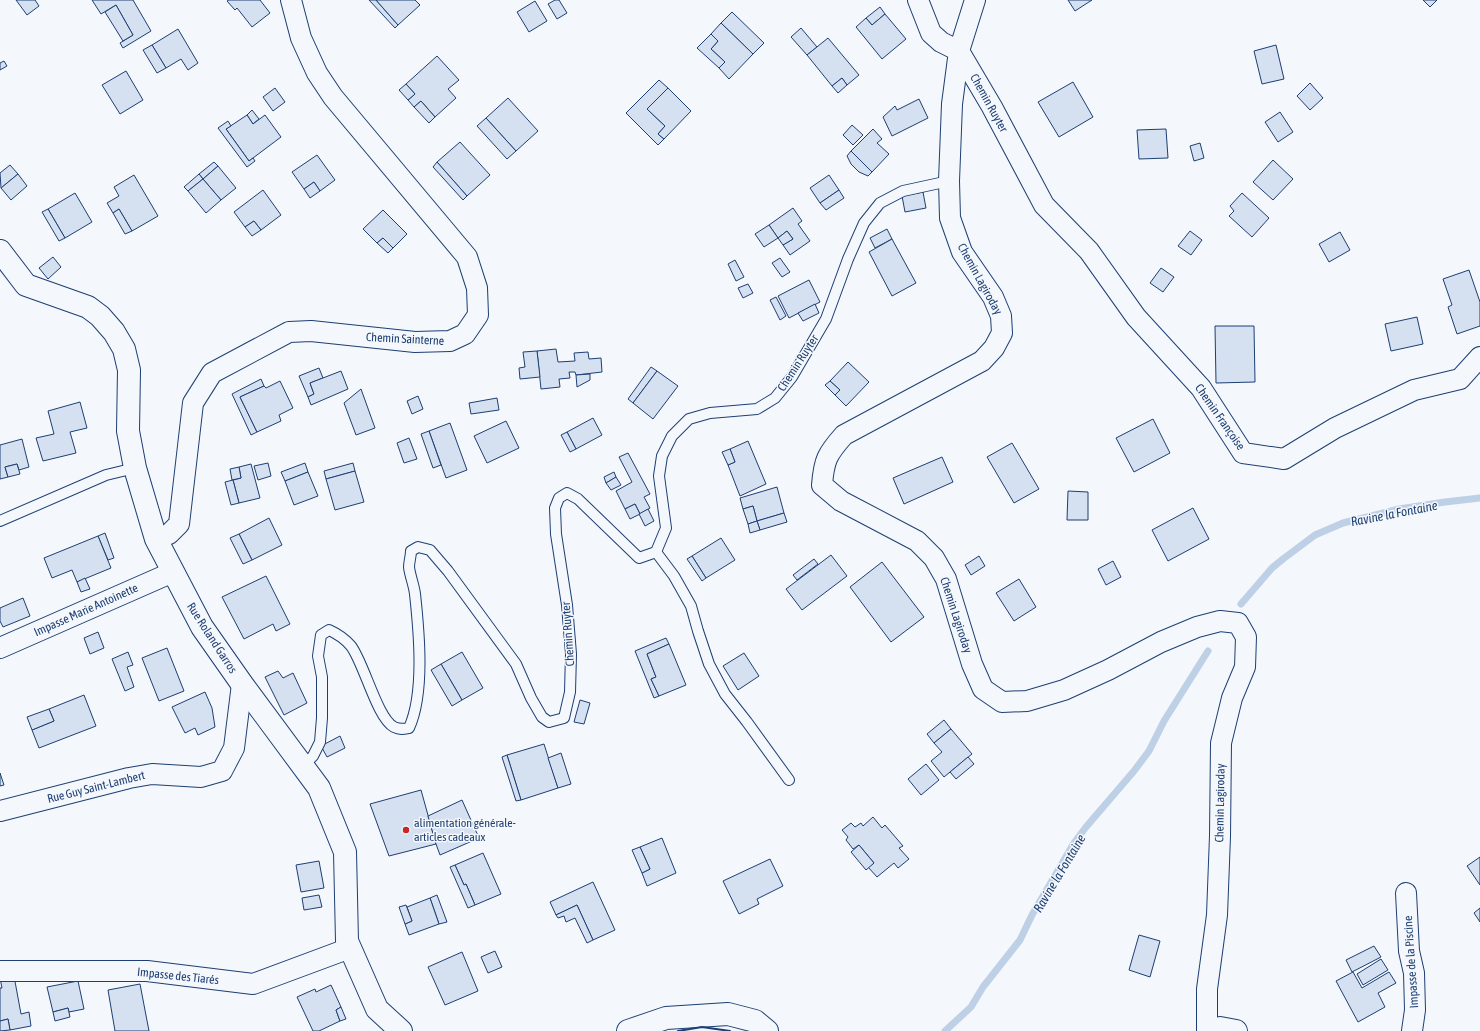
<svg xmlns="http://www.w3.org/2000/svg" width="1480" height="1031" font-family="'Asap Condensed',sans-serif">
<style>
.lines{fill:none;stroke-linecap:round;stroke-linejoin:round}
.stream{stroke:#bed0e5;stroke-width:7}
.building{fill:#d5e0f0;stroke:#1d3f73}
.service-casing{stroke:#1d3f73;stroke-width:12}
.minor-casing{stroke:#1d3f73;stroke-width:22}
.tertiary-casing{stroke:#1d3f73;stroke-width:24}
.primary-casing{stroke:#1d3f73;stroke-width:24}
.service{stroke:#f4f7fb;stroke-width:10}
.minor{stroke:#f4f7fb;stroke-width:20}
.tertiary{stroke:#f4f7fb;stroke-width:22}
.primary{stroke:#f4f7fb;stroke-width:22}
.wall{stroke:#1d3f73;stroke-width:2}
.poi-dot{fill:#c62828;stroke:#f4f7fb;stroke-width:1.5}
.labels{text-anchor:middle;stroke-width:3;stroke-linejoin:round;paint-order:stroke}
.street-label{font-size:12px;fill:#1d3f73;stroke:#f4f7fb}
.poi-label{font-size:12px;fill:#1d3f73;stroke:#f4f7fb;text-anchor:start}
.water-label{font-size:13px;font-style:italic;fill:#1d3f73;stroke:#f4f7fb}
</style>
<rect width="100%" height="100%" fill="#f4f7fb"/>
<g class="lines">
<g class="stream">
<polyline points="1241,604 1272,568 1283,559 1315,535 1343,523 1399,509 1445,502 1480,498"/>
<polyline points="945,1031 971,1007 983,987 1020,940 1032,915 1074,843 1086,827 1134,771 1149,751 1164,721 1208,651"/>
</g>
</g>
<g class="building">
<polygon points="16,0 35,0 39,6 27,15"/>
<polygon points="92,0 133,0 151,31 123,48 120,43 133,35 116,5 101,14"/>
<polygon points="229,0 260,0 270,13 252,27 237,8 235,10 227,1"/>
<polygon points="369,0 376,0 398,25 395,28"/>
<polygon points="376,0 415,0 420,5 398,25"/>
<polygon points="555,0 559,0 567,13 557,19 548,4"/>
<polygon points="1068,0 1092,0 1075,11"/>
<polygon points="1423,0 1437,0 1430,7"/>
<polygon points="535,1 547,21 529,32 517,12"/>
<polygon points="116,5 133,35 123,41 105,12"/>
<polygon points="880,7 885,14 872,25 866,18"/>
<polygon points="732,12 764,43 753,54 721,23"/>
<polygon points="885,14 906,39 882,59 856,27 866,18 872,25"/>
<polygon points="721,23 753,54 729,79 719,68 725,62 711,49 718,41 711,34"/>
<polygon points="801,28 817,47 807,55 791,37"/>
<polygon points="178,29 198,63 188,70 181,59 166,68 152,45"/>
<polygon points="711,34 718,41 711,49 725,62 719,68 697,48"/>
<polygon points="828,38 859,75 847,85 842,78 832,86 807,55"/>
<polygon points="152,45 166,68 157,73 143,50"/>
<polygon points="1276,45 1284,79 1262,84 1254,51"/>
<polygon points="437,56 459,80 448,89 456,98 435,117 421,101 414,107 408,100 415,94 406,84"/>
<polygon points="4,61 7,66 0,70 0,63"/>
<polygon points="126,71 143,100 120,114 102,85"/>
<polygon points="842,78 847,85 838,93 832,86"/>
<polygon points="659,80 668,88 647,109 665,126 658,134 664,139 658,145 626,113"/>
<polygon points="1073,82 1093,117 1059,137 1038,102"/>
<polygon points="1310,83 1323,98 1310,110 1297,96"/>
<polygon points="406,84 415,94 408,100 399,90"/>
<polygon points="275,88 285,102 273,111 263,97"/>
<polygon points="668,88 691,111 664,139 658,134 665,126 647,109"/>
<polygon points="508,98 538,131 516,151 486,118"/>
<polygon points="919,99 928,118 892,136 883,117 895,106 897,110"/>
<polygon points="421,101 435,117 429,123 414,107"/>
<polygon points="252,110 259,119 253,124 247,115"/>
<polygon points="1280,112 1293,132 1278,142 1265,122"/>
<polygon points="247,115 253,124 265,115 281,137 249,161 226,129"/>
<polygon points="486,118 516,151 507,159 477,126"/>
<polygon points="228,121 231,126 226,129 249,161 253,158 255,161 247,167 218,128"/>
<polygon points="852,125 863,135 853,145 843,135"/>
<polygon points="873,129 882,139 877,143 889,154 872,172 851,151"/>
<polygon points="1166,129 1168,158 1139,159 1137,130"/>
<polygon points="460,142 490,175 467,196 437,162"/>
<polygon points="1200,143 1204,158 1194,161 1190,146"/>
<polygon points="851,151 872,172 868,176 859,172 851,164 847,156"/>
<polygon points="317,155 335,180 320,191 314,182 304,189 292,172"/>
<polygon points="1273,160 1293,179 1273,200 1253,182"/>
<polygon points="214,162 218,166 203,179 199,174"/>
<polygon points="437,162 467,196 463,200 433,167"/>
<polygon points="10,165 18,174 1,188 0,173"/>
<polygon points="218,166 236,188 221,200 203,179"/>
<polygon points="18,174 27,186 11,200 1,188"/>
<polygon points="199,174 203,179 188,191 184,187"/>
<polygon points="134,175 158,216 132,231 119,209 113,213 107,203 119,196 114,187"/>
<polygon points="829,175 839,190 820,203 810,188"/>
<polygon points="203,179 221,200 206,213 188,191"/>
<polygon points="314,182 320,191 310,198 304,189"/>
<polygon points="263,190 281,215 261,230 254,221 245,227 234,212"/>
<polygon points="839,190 844,198 826,210 820,203"/>
<polygon points="923,192 926,208 905,212 902,196"/>
<polygon points="75,193 92,222 65,238 48,209"/>
<polygon points="1242,193 1269,218 1252,237 1229,216 1234,211 1230,206"/>
<polygon points="793,208 802,221 798,224 810,241 790,255 783,245 793,239 787,231 778,238 769,225"/>
<polygon points="48,209 65,238 59,241 42,212"/>
<polygon points="119,209 132,231 125,234 113,213"/>
<polygon points="383,210 407,234 393,248 383,238 377,243 363,229"/>
<polygon points="254,221 261,230 252,236 245,227"/>
<polygon points="769,225 778,238 764,247 755,234"/>
<polygon points="887,229 892,239 875,248 870,238"/>
<polygon points="787,231 793,239 783,245 778,238"/>
<polygon points="1190,231 1202,240 1191,255 1178,246"/>
<polygon points="1340,232 1350,250 1329,262 1319,244"/>
<polygon points="383,238 393,248 388,253 377,243"/>
<polygon points="892,239 916,283 892,296 869,252"/>
<polygon points="53,257 61,267 48,279 39,268"/>
<polygon points="780,258 790,272 782,277 772,263"/>
<polygon points="735,260 744,277 736,281 728,264"/>
<polygon points="1161,268 1174,277 1163,292 1150,283"/>
<polygon points="1469,270 1480,302 1480,326 1457,334 1448,307 1452,305 1443,279"/>
<polygon points="809,280 820,302 789,318 778,296"/>
<polygon points="748,284 753,293 743,298 738,288"/>
<polygon points="776,297 786,316 780,320 770,300"/>
<polygon points="815,304 819,313 803,321 798,313"/>
<polygon points="1417,317 1423,344 1391,351 1385,324"/>
<polygon points="1215,326 1254,326 1255,382 1216,383"/>
<polygon points="556,349 558,362 575,361 574,353 588,352 589,359 601,358 602,372 576,375 575,372 569,372 570,378 559,379 560,387 541,389 537,351"/>
<polygon points="537,351 540,377 520,379 519,368 525,367 523,352"/>
<polygon points="848,362 869,382 846,406 835,395 840,390 830,381"/>
<polygon points="651,367 657,371 633,403 628,399"/>
<polygon points="319,368 323,378 310,383 314,394 308,397 299,376"/>
<polygon points="341,371 348,389 311,405 308,397 314,394 310,383"/>
<polygon points="657,371 678,386 653,419 633,403"/>
<polygon points="590,374 590,380 577,387 576,375"/>
<polygon points="261,379 264,386 240,397 257,432 251,435 232,394"/>
<polygon points="280,381 293,408 279,415 281,421 257,432 240,397 264,386 266,388"/>
<polygon points="830,381 840,390 835,395 825,385"/>
<polygon points="361,389 375,428 356,435 344,403"/>
<polygon points="418,396 423,409 412,414 407,401"/>
<polygon points="497,398 499,410 471,414 469,403"/>
<polygon points="80,402 87,428 70,432 76,453 43,461 36,438 54,434 48,411"/>
<polygon points="593,418 602,435 576,449 567,432"/>
<polygon points="1153,419 1170,453 1134,472 1116,438"/>
<polygon points="506,421 519,448 487,463 474,436"/>
<polygon points="450,423 467,470 446,478 429,431"/>
<polygon points="429,431 441,465 433,468 421,434"/>
<polygon points="567,432 576,449 570,452 561,435"/>
<polygon points="409,438 417,459 404,463 397,443"/>
<polygon points="22,439 29,467 19,470 17,464 5,467 8,477 0,479 0,445"/>
<polygon points="748,441 766,484 740,496 728,465 735,462 730,449"/>
<polygon points="1012,443 1039,489 1014,503 987,457"/>
<polygon points="730,449 735,462 728,465 722,452"/>
<polygon points="628,453 650,494 644,497 650,508 640,514 635,504 625,509 616,491 632,482 619,457"/>
<polygon points="942,457 953,482 904,504 893,478"/>
<polygon points="268,463 271,476 258,480 254,466"/>
<polygon points="305,463 308,472 285,481 281,472"/>
<polygon points="353,463 355,471 326,479 324,471"/>
<polygon points="17,464 20,474 8,477 5,467"/>
<polygon points="251,464 260,498 239,503 233,480 241,478 239,467"/>
<polygon points="239,467 241,478 232,480 230,469"/>
<polygon points="355,471 364,502 335,510 326,479"/>
<polygon points="308,472 318,496 294,505 285,481"/>
<polygon points="614,472 616,477 606,483 604,477"/>
<polygon points="616,477 621,485 611,490 606,483"/>
<polygon points="233,480 239,503 231,505 225,482"/>
<polygon points="777,487 784,513 757,521 753,506 743,509 740,498"/>
<polygon points="1068,491 1088,492 1088,520 1067,520"/>
<polygon points="635,504 640,514 630,519 625,509"/>
<polygon points="753,506 757,521 748,524 743,509"/>
<polygon points="1193,508 1209,539 1168,561 1152,530"/>
<polygon points="648,509 654,521 645,526 639,514"/>
<polygon points="784,513 787,522 760,530 757,521"/>
<polygon points="269,518 282,545 252,560 239,534"/>
<polygon points="757,521 760,530 750,533 748,524"/>
<polygon points="105,533 114,558 108,560 98,536"/>
<polygon points="239,534 252,560 243,564 230,538"/>
<polygon points="98,536 111,568 77,582 72,570 52,578 44,558"/>
<polygon points="721,538 735,560 706,578 692,556"/>
<polygon points="831,555 847,576 802,610 786,589"/>
<polygon points="692,556 706,578 702,581 687,559"/>
<polygon points="979,556 985,566 971,575 965,565"/>
<polygon points="814,559 818,564 797,580 793,575"/>
<polygon points="1113,561 1121,577 1106,585 1098,569"/>
<polygon points="882,562 924,617 891,642 850,587"/>
<polygon points="266,576 290,624 276,631 273,624 244,639 222,597"/>
<polygon points="85,578 90,589 81,592 77,582"/>
<polygon points="1019,579 1036,607 1014,621 996,593"/>
<polygon points="23,598 30,616 3,627 0,621 0,608"/>
<polygon points="98,632 104,648 90,654 84,638"/>
<polygon points="666,638 669,644 647,654 656,677 651,679 659,696 654,698 635,651"/>
<polygon points="669,644 686,685 659,696 651,679 656,677 647,654"/>
<polygon points="167,648 184,691 159,701 142,658"/>
<polygon points="128,652 133,665 127,667 134,687 125,691 112,659"/>
<polygon points="462,652 483,688 462,700 441,664"/>
<polygon points="744,653 759,676 738,690 723,666"/>
<polygon points="441,664 462,700 452,706 431,670"/>
<polygon points="278,671 283,678 293,673 307,703 284,715 265,677"/>
<polygon points="205,692 212,708 215,727 198,735 195,728 185,733 172,707"/>
<polygon points="84,695 96,726 39,748 32,730 54,721 49,709"/>
<polygon points="580,700 590,703 584,724 574,722"/>
<polygon points="49,709 54,721 32,730 27,717"/>
<polygon points="944,720 951,729 934,743 927,734"/>
<polygon points="951,729 972,754 944,777 931,761 942,752 934,743"/>
<polygon points="340,736 345,748 327,757 321,746"/>
<polygon points="544,744 558,788 521,800 507,755"/>
<polygon points="561,753 571,784 558,788 548,758"/>
<polygon points="507,755 521,800 516,801 502,757"/>
<polygon points="968,757 974,764 956,779 950,772"/>
<polygon points="926,764 939,780 921,795 908,779"/>
<polygon points="0,773 4,785 0,786"/>
<polygon points="421,790 436,844 389,856 370,804"/>
<polygon points="462,800 479,838 440,855 436,844 428,816"/>
<polygon points="873,817 882,828 885,825 903,846 899,848 909,859 898,868 894,863 877,877 868,867 874,863 859,845 853,849 846,840 848,837 842,830 851,823 855,827 861,823 863,826"/>
<polygon points="662,838 676,873 647,886 642,873 650,869 640,847"/>
<polygon points="859,845 874,863 866,870 851,852"/>
<polygon points="640,847 650,869 642,873 632,850"/>
<polygon points="483,853 501,894 475,905 466,884 464,885 455,865"/>
<polygon points="1480,857 1480,885 1467,866"/>
<polygon points="770,859 783,886 757,899 759,904 739,914 723,881"/>
<polygon points="319,861 324,888 301,892 296,865"/>
<polygon points="455,865 464,885 466,884 475,905 468,908 450,867"/>
<polygon points="593,882 615,930 593,940 577,905 556,915 550,902"/>
<polygon points="319,895 322,907 304,910 302,898"/>
<polygon points="437,895 447,922 439,924 430,898"/>
<polygon points="430,898 439,924 409,935 405,924 412,921 407,907"/>
<polygon points="406,905 412,921 405,924 399,907"/>
<polygon points="577,905 593,940 587,943 575,918 566,922 564,916 558,918 556,915"/>
<polygon points="1480,908 1480,922 1474,913"/>
<polygon points="1139,935 1160,941 1150,977 1129,970"/>
<polygon points="1374,946 1381,957 1352,972 1346,960"/>
<polygon points="495,951 502,967 488,973 481,957"/>
<polygon points="462,952 478,991 445,1005 428,967"/>
<polygon points="1381,959 1388,970 1363,985 1357,974"/>
<polygon points="1353,972 1362,988 1389,972 1396,983 1378,993 1385,1007 1358,1022 1336,981"/>
<polygon points="14,976 21,1014 29,1012 31,1026 10,1030 8,1019 0,1021 0,988 2,988 0,978"/>
<polygon points="78,981 84,1009 69,1012 68,1008 53,1012 47,987"/>
<polygon points="140,984 149,1031 115,1031 108,990"/>
<polygon points="331,985 341,1007 336,1010 340,1021 319,1031 313,1031 297,997 315,989 316,992"/>
<polygon points="341,1007 346,1019 340,1021 336,1010"/>
<polygon points="68,1008 70,1017 55,1021 53,1012"/>
<polygon points="8,1019 10,1030 0,1031 0,1021"/>
</g>
<g class="lines">
<g class="service-casing">
<g id="service">
<polyline points="0,521 106,475 135,468"/>
<polyline points="656,552 674,576 691,606 698,631 709,664 725,694 747,722 789,780"/>
<path d="M303 766 313 756 320 742 322 718V677L318 656 321 635 329 630C338 634 345 639 351 646 364 663 377 718 394 727 400 730 404 729 409 728 425 693 419 631 415 594 414 585 410 576 409 567 409 562 411 556 411 551L418 547 430 550 448 571 516 664 531 698 542 717 549 722 564 718 570 692 571 654 567 605 556 534 555 508 559 498 567 493 578 499 639 558 656 552 666 528 659 476 662 456 672 436 689 419 710 413 757 409 775 398 792 377 826 319 848 259 864 223 880 203 903 191 949 181"/>
</g>
</g>
<g class="minor-casing">
<g id="minor">
<polyline points="918,0 931,33 941,42 959,51 992,107 1044,205 1089,251 1136,317 1201,388 1243,453 1284,459 1335,428 1414,390 1460,379 1480,357"/>
<path d="M975 0 959 51 952 104 949 181 950 218 962 252 993 297 1001 316 1002 333 994 348 982 361 844 435C827 454 824 460 822 485L841 501 917 541 934 558 946 579 972 664 983 689 1002 702 1027 701 1064 690 1108 670 1161 642 1197 627 1220 621 1238 623 1246 637 1245 667 1232 698 1221 743 1220 836 1217 915 1207 989V1031"/>
<polyline points="156,539 169,534 179,524 193,403 212,373 289,332 311,331 415,342 450,341 465,334 478,315 477,288 467,257 333,97 317,73 301,38 291,0"/>
<polyline points="0,648 173,572"/>
<polyline points="0,811 129,778 152,774 201,777 222,771 234,748 242,684"/>
<polyline points="1406,893 1409,951 1414,973 1415,1010 1412,1031"/>
<polyline points="0,971 147,971 253,984 350,948"/>
</g>
</g>
<g class="tertiary-casing">
<polyline id="tertiary" points="1215,1031 1220,1028 1236,1031"/>
</g>
<g class="primary-casing">
<g id="primary">
<polyline points="0,251 26,285 88,307 100,316 114,332 124,349 129,370 128,431 135,468 156,539 202,627 242,684 319,788 345,852 347,941 377,1009 401,1031"/>
<polyline points="628,1031 666,1018 728,1014 755,1021 767,1031"/>
</g>
</g>
<use href="#service" class="service"/>
<use href="#minor" class="minor"/>
<use href="#tertiary" class="tertiary"/>
<use href="#primary" class="primary"/>
<polyline class="wall" points="678,1031 702,1027 730,1031"/>
</g>
<circle class="poi-dot" cx="406" cy="830" r="4"/>
<g class="labels">
<g class="street-label">
<text transform="translate(989 103) rotate(61)" y="4">Chemin Ruyter</text>
<text transform="translate(980 279) rotate(61)" y="4">Chemin Lagiroday</text>
<text transform="translate(405 339) rotate(3)" y="4">Chemin Sainterne</text>
<text transform="translate(798 363) rotate(-57)" y="4">Chemin Ruyter</text>
<text transform="translate(1220 417) rotate(55)" y="4">Chemin Françoise</text>
<text transform="translate(86 610) rotate(-24)" y="4">Impasse Marie Antoinette</text>
<text transform="translate(956 615) rotate(72)" y="4">Chemin Lagiroday</text>
<text transform="translate(568 634) rotate(-94)" y="4">Chemin Ruyter</text>
<text transform="translate(212 638) rotate(57)" y="4">Rue Roland Garros</text>
<text transform="translate(96 787) rotate(-14)" y="4">Rue Guy Saint-Lambert</text>
<text transform="translate(1220 803) rotate(-89)" y="4">Chemin Lagiroday</text>
<text transform="translate(1411 962) rotate(-94)" y="4">Impasse de la Piscine</text>
<text transform="translate(178 976) rotate(6)" y="4">Impasse des Tiarés</text>
</g>
<g class="poi-label">
<text x="414" y="827">alimentation générale-<tspan x="414" dy="14">articles cadeaux</tspan></text>
</g>
<g class="water-label">
<text transform="translate(1394 513) rotate(-11)" y="5">Ravine la Fontaine</text>
<text transform="translate(1059 873) rotate(-59)" y="5">Ravine la Fontaine</text>
</g>
</g>
</svg>
